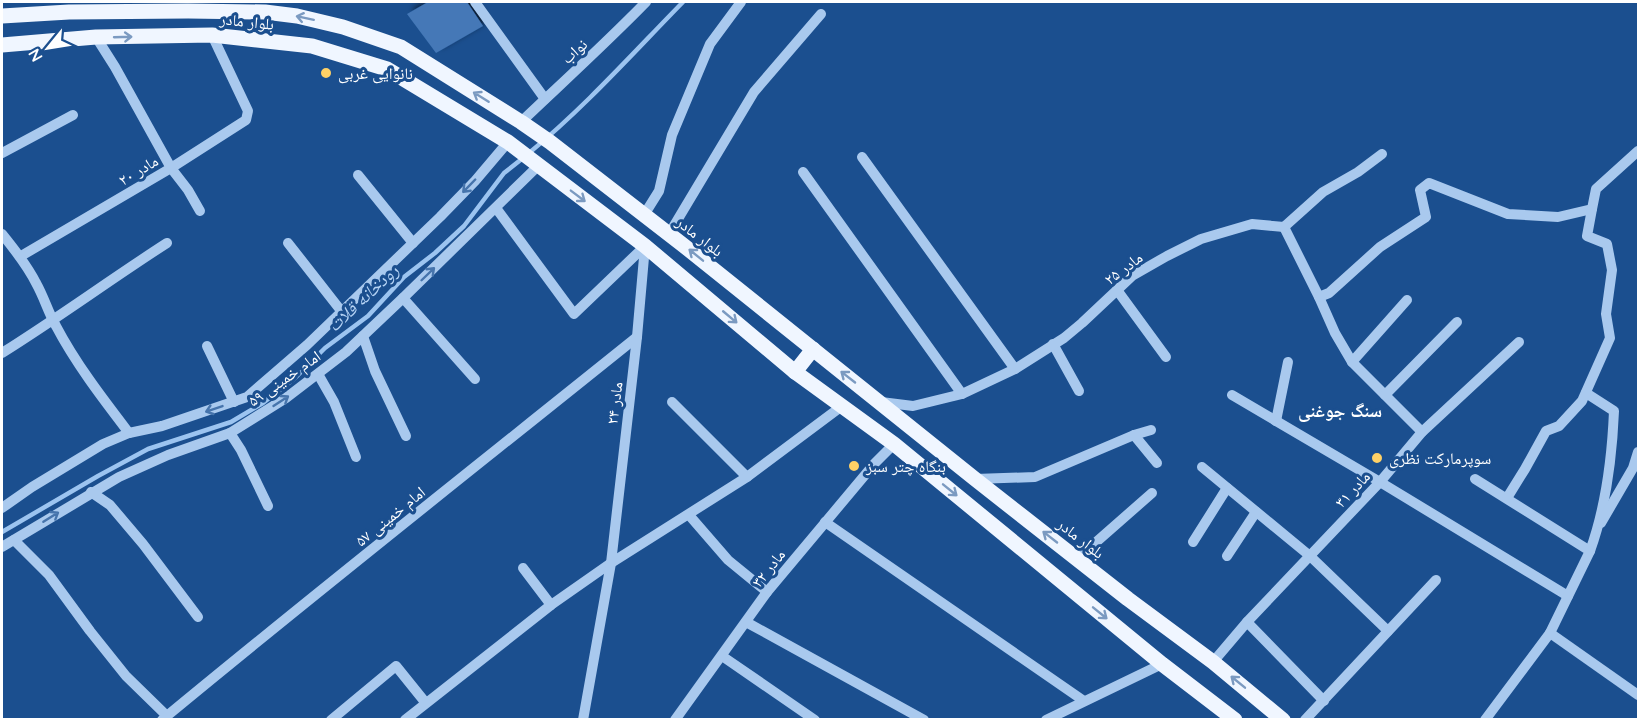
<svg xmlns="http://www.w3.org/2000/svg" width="1640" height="721" font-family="Quicksand,'Noto Naskh Arabic',sans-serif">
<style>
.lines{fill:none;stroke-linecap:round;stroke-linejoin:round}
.stream{stroke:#9cc4f0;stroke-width:4.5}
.building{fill:#4478b7;filter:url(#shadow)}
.minor{stroke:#a9c9ee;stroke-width:10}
.major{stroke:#f0f6ff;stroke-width:15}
.oneway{stroke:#7b9ac1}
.oneway2{stroke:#4674ac}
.poi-dot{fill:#ffd166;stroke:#1b4f8f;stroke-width:2}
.labels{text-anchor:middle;stroke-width:6;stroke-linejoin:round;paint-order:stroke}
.street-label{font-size:16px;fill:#fff;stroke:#1b4f8f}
.poi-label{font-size:16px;fill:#fff;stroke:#1b4f8f;text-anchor:start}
.water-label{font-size:18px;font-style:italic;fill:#b5d3f5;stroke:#1b4f8f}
.neighbourhood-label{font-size:18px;font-weight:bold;fill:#fff;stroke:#1b4f8f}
</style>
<defs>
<filter id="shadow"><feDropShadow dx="5.5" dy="-5.5" stdDeviation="3" flood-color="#0009"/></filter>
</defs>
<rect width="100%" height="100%" fill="#1b4f8f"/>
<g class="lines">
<g class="stream">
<path d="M529 153C585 107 633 53 683 2"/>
<polyline points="2,532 98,476 148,449 231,422 263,403 295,378 325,348 368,316 404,277 435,253 464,226 504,173 523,158"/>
</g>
</g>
<polygon class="building" points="428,2 467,2 483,26 436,53 407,14"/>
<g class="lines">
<g class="minor">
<polyline points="475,2 545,99"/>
<path d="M521 122C563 82 606 43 646 2"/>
<polyline points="2,153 73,115"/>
<polyline points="862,157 1015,369"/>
<polyline points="803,172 962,394"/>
<polyline points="358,175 413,243"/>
<polyline points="496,208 574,314 645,246"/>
<polyline points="200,211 188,190 171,168 246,120 248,111 212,35"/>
<polyline points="644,215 659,191 672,135 710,44 741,2"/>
<polyline points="1284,227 1319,297 1335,333 1352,362 1422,432"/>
<path d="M2 234C15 250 27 265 36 283 44 297 48 312 56 326 76 364 103 399 129 433"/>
<polyline points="669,234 754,92 821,14"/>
<polyline points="288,243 342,312"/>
<polyline points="21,256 171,168 115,67 96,37"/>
<polyline points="1117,290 1166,357"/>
<polyline points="1319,297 1329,293 1380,247 1426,217 1420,190 1429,183 1508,214 1558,217 1592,209 1596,189 1638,151"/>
<polyline points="403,298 475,379"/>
<polyline points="363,336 375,371 406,436"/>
<polyline points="1053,344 1079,391"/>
<polyline points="207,346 234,402"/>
<path d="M2 353C58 318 111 279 167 243"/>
<polyline points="1352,362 1407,300"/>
<polyline points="318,374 334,402 356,457"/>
<path d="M1586 393 1614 411C1612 458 1606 507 1590 551"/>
<polyline points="1232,395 1380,482 1568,596"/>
<polyline points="1385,395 1457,322"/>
<polyline points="672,402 747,477"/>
<polyline points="881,402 913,406 962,394 1015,369 1064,338 1082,323 1132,276 1167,256 1201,239 1252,224 1284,227 1323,192 1358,172 1382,154"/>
<polyline points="1276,421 1288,362"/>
<polyline points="230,433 241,450 268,506"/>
<polyline points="1134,435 1157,463"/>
<polyline points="1202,467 1310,556 1388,631"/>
<polyline points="975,479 1035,477 1134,435 1151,430"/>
<polyline points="1475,479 1590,551 1550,633 1485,720"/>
<polyline points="91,492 110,505 143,544 198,617"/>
<polyline points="1507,498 1525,469 1546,431 1559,426 1582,401 1610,338 1606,314 1612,270 1607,244 1587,236 1592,209"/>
<polyline points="2,508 32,487 103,444 129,433 162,426 247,397 307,345 440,217 475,181 508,142"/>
<polyline points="689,515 728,560 767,592"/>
<polyline points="825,522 1084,701"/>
<polyline points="1601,523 1633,468 1638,452"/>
<polyline points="14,540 49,575 90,631 126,676 167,716"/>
<polyline points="1193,542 1227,488"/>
<polyline points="2,547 119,477 168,455 230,433 286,398 346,352 403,298 538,166"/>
<polyline points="1227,556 1256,512"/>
<polyline points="1078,558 1152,493"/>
<polyline points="523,568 551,605"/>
<polyline points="746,622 924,720"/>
<polyline points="1247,622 1324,701"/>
<polyline points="1550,633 1638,695"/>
<polyline points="722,656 815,720"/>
<polyline points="1213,662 1247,622 1380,482 1422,432 1519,342"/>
<path d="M162 720C319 590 479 464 637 337"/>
<polyline points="331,720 396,666 425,702"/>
<polyline points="405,720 551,605 611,563 747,477 842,406"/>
<polyline points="583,720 611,563 637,337 645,246"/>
<polyline points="675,720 767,592 875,463 894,444"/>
<polyline points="1046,720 1162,664"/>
<polyline points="1305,720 1436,580"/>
</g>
<g class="major">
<polyline points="2,16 69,12 188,11 265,12 297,16 343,27 401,47 521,122 550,142 683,245 975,479 1128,599 1213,662 1283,720"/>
<polyline points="2,45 96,37 212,35 312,46 387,69 508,142 645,246 795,372 894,444 1162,664 1235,720"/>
<polyline points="795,372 813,349"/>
</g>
</g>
<defs><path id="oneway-shaft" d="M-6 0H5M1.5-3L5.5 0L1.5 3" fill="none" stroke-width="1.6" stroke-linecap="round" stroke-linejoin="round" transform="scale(1.5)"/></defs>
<g class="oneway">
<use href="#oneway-shaft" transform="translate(305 18) rotate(-168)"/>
<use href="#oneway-shaft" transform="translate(123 37) rotate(-2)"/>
<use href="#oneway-shaft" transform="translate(481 97) rotate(-148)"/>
<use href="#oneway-shaft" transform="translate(578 196) rotate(37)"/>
<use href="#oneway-shaft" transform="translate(696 255) rotate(-141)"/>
<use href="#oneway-shaft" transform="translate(730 317) rotate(40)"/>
<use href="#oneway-shaft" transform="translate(848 377) rotate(-142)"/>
<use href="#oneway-shaft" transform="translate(950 490) rotate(39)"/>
<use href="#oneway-shaft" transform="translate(1050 537) rotate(-142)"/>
<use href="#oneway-shaft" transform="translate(1100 613) rotate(39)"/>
<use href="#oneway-shaft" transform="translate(1238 682) rotate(-141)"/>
</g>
<g class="oneway2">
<use href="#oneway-shaft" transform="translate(469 186) rotate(134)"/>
<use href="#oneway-shaft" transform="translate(428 274) rotate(-44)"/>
<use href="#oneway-shaft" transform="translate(281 401) rotate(-33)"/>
<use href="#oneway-shaft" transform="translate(214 409) rotate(161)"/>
<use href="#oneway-shaft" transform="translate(51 517) rotate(-32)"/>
</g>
<g class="poi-dot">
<circle cx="326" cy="73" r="6"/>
<circle cx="1377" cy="458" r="6"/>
<circle cx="854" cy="466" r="6"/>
</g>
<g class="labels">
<g class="street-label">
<text transform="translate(247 21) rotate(6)" y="6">بلوار مادر</text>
<text transform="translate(574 51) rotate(-42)" y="6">نواب</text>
<text transform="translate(138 170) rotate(-31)" y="6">مادر ۲۰</text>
<text transform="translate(700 236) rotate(38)" y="6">بلوار مادر</text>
<text transform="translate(1123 268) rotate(-37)" y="6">مادر ۲۵</text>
<text transform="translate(284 378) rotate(-35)" y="6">امام خمینی ۵۹</text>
<text transform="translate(614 403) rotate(-83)" y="6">مادر ۲۴</text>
<text transform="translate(1352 489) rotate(-47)" y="6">مادر ۳۱</text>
<text transform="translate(390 516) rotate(-39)" y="6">امام خمینی ۵۷</text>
<text transform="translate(1081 538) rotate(38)" y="6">بلوار مادر</text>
<text transform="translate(768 568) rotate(-52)" y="6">مادر ۳۲</text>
</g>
<g class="poi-label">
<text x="338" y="79">نانوایی غربی</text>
<text x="1389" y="464">سوپرمارکت نظری</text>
<text x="866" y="472">بنگاه چتر سبز</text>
</g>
<g class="water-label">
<text transform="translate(363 298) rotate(-43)" y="6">رودخانه قلات</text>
</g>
<g class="neighbourhood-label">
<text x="1340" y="417">سنگ جوغنی</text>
</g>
</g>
<rect width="1640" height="721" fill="none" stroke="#ffffff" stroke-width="6"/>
<g transform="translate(48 48) rotate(240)" stroke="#1b4f8f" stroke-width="4.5" paint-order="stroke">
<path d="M0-4.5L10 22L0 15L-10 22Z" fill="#ffffff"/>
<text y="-9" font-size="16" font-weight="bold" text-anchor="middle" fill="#ffffff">N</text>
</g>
</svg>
